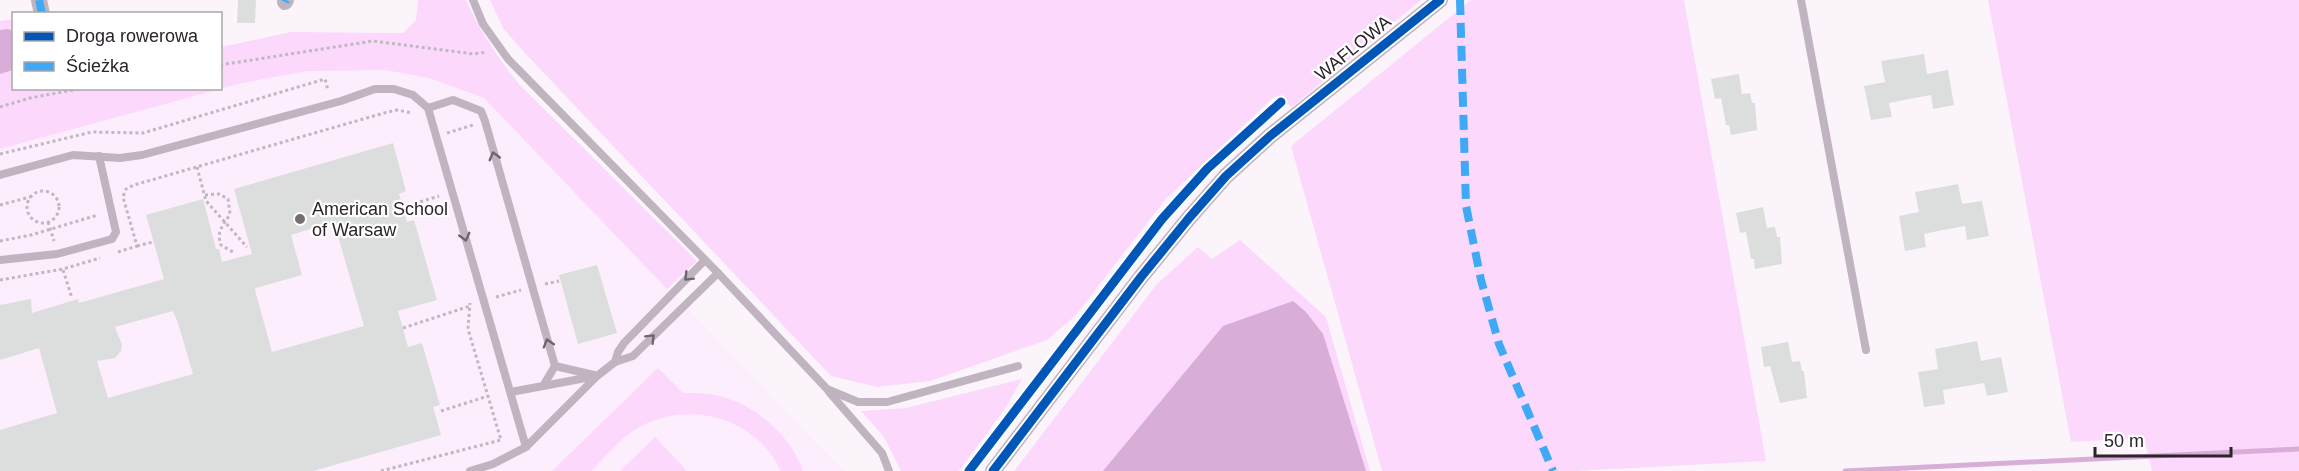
<svg xmlns="http://www.w3.org/2000/svg" width="2299" height="471" font-family="Helvetica,sans-serif">
<style>
.built{fill:#fceefc}
.green{fill:#fcd8fd}
.water{fill:#d8aed9}
.lines{fill:none;stroke-linecap:round;stroke-linejoin:round}
.stream{stroke:#d8aed9;stroke-width:5}
.building{fill:#dcdede;fill-rule:evenodd}
.path{stroke:#c0b8c1;stroke-width:3;stroke-dasharray:3 3;stroke-linecap:butt}
.service{stroke:#bfb4c0;stroke-width:8}
.minor{stroke:#bfb4c0;stroke-width:16}
.quiet{stroke:#3fa9f5;stroke-width:8;stroke-dasharray:15 8;stroke-linecap:butt}
.cycleway-casing{stroke:#fff;stroke-width:13}
.cycleway{stroke:#0057b8;stroke-width:9}
.oneway{stroke:#6e656e}
.poi-dot{fill:#746d74;stroke:#fff;stroke-width:2}
.labels{text-anchor:middle;stroke-width:4.5;stroke-linejoin:round;paint-order:stroke}
.street-label{font-size:18px;fill:#2b242b;stroke:#fff}
.poi-label{font-size:18px;fill:#2b242b;stroke:#fff;text-anchor:start}
</style>
<rect width="100%" height="100%" fill="#fbf5fb"/>
<polygon class="built" points="355,69 385,70 429,78 484,98 844,471 0,471 0,149 242,83 306,71"/>
<g class="green">
<path d="M418 0H466C480 31 498 58 519 84L697 261 667 289 484 98 429 78 385 70 307 71 242 83 0 149V21L13 19 14 88H220L221 47 291 32 403 33 416 20Z"/>
<polygon points="490,0 1421,0 1292,107 1275,96 1165,200 1075,316 1047,340 930,381 877,387 831,376 523,51 503,28"/>
<polygon points="1471,0 1684,0 1766,461 1576,471 1382,471 1291,146"/>
<polygon points="1988,0 2299,0 2299,471 2152,471 2144,438 2071,442"/>
<polygon points="1240,240 1326,317 1370,471 1014,471 1157,284 1198,247 1212,259"/>
<path d="M658 368 683 393C698 393 712 393 726 398 759 408 792 438 803 471H781C754 414 682 398 631 432 617 442 604 459 591 471H552Z"/>
<polygon points="1022,379 1006,407 959,471 901,471 884,437 861,411 906,408"/>
<polygon points="655,437 687,471 620,471"/>
</g>
<g class="water">
<polygon points="8,29 13,31 13,70 0,74 0,30"/>
<polygon points="1293,301 1306,312 1323,334 1366,471 1103,471 1223,326"/>
</g>
<g class="lines">
<polyline class="stream" points="1845,471 2299,449"/>
</g>
<g class="building">
<polygon points="238,0 256,0 255,23 237,23"/>
<polygon points="1924,54 1927,74 1948,70 1954,105 1933,109 1931,95 1904,100 1889,103 1892,117 1871,120 1864,86 1885,82 1881,61"/>
<polygon points="1739,74 1742,94 1750,93 1752,103 1755,103 1757,130 1731,135 1729,125 1726,125 1721,98 1715,99 1711,79"/>
<path d="M393 143 406 191 399 194 407 222 414 220 437 300 398 311 408 347 422 343 440 405 433 407 441 435 313 471H0V430L57 413 39 348 0 360V305L31 299 32 313 78 299 79 303 164 279 146 215 203 199 216 249H219L222 262 252 254 234 189ZM334 222 364 326 272 352 255 290 256 288 302 275 291 235ZM173 311 178 323 193 374 108 398 97 361 115 358 121 351 122 345 115 327Z"/>
<polygon points="1958,184 1962,204 1982,201 1989,236 1967,240 1965,226 1943,230 1924,234 1926,247 1905,251 1899,216 1919,212 1915,192"/>
<polygon points="1763,207 1767,228 1775,227 1777,237 1780,237 1782,264 1755,269 1754,259 1751,259 1746,232 1740,233 1736,213"/>
<polygon points="597,265 617,333 578,344 559,275"/>
<polygon points="1977,341 1981,361 2001,357 2008,392 1987,396 1984,383 1943,390 1945,404 1924,407 1918,372 1938,369 1935,349"/>
<polygon points="1788,342 1792,362 1800,361 1802,371 1804,371 1807,398 1780,403 1770,366 1764,367 1761,347"/>
</g>
<g class="lines">
<g class="path">
<polyline points="220,65 373,41 474,54 487,52"/>
<polyline points="0,107 30,98 84,88"/>
<polyline points="447,133 473,125"/>
<polyline points="0,154 92,132 143,133 325,79 328,90"/>
<polyline points="197,167 206,201 247,247"/>
<circle cx="43" cy="207" r="16"/>
<path d="M205 195 219 194 228 199 230 214C223 226 216 231 221 245L233 252"/>
<polyline points="0,205 30,197"/>
<polyline points="403,207 439,196"/>
<polyline points="48,222 54,241"/>
<polyline points="0,241 31,235 98,215"/>
<polyline points="137,246 153,242"/>
<polyline points="118,252 137,246 123,197 126,189 134,185 384,113 397,110 412,113"/>
<polyline points="63,270 72,298"/>
<polyline points="0,280 63,269 100,258"/>
<polyline points="545,284 559,281"/>
<polyline points="496,297 521,290"/>
<polyline points="403,328 470,306"/>
<polyline points="441,411 488,396"/>
<polyline points="381,471 501,440 468,329 470,303"/>
</g>
<g class="service">
<polyline points="473,0 483,24 508,59 718,273 827,389 858,402 887,402 1018,366"/>
<polyline points="1801,0 1866,350"/>
<polyline points="0,175 73,155 120,158 142,155 341,101 375,89 394,89 413,95 428,108"/>
<polyline points="0,260 57,254 112,239 116,232 99,156"/>
<polyline points="615,362 618,352 624,343 705,260"/>
<polyline points="555,366 594,375"/>
<polyline points="543,386 596,376"/>
<polyline points="511,392 543,386 555,366 485,121 481,111 453,100 428,108 526,447"/>
<polyline points="829,392 882,453 889,471"/>
<polyline points="470,471 493,464 526,447 597,376 615,362 633,356 718,273"/>
</g>
<g class="minor">
<polyline points="39,0 42,14"/>
<polyline points="285,2 286,0"/>
<polyline points="993,471 1141,277 1189,218 1226,176 1270,136 1440,0"/>
</g>
<g class="quiet">
<polyline points="39,0 42,14"/>
<polyline points="1460,0 1466,206 1481,280 1499,344 1553,471"/>
<polyline points="285,2 286,0"/>
</g>
<g class="cycleway-casing">
<g id="cycleway">
<polyline points="969,471 1162,219 1207,169 1281,102"/>
<polyline points="993,471 1141,277 1189,218 1226,176 1270,136 1440,0"/>
</g>
</g>
<use href="#cycleway" class="cycleway"/>
</g>
<defs><path id="oneway-chevron" d="M-2-3.5L2.5 0L-2 3.5" fill="none" stroke-width="1.6" stroke-linecap="round" stroke-linejoin="round" transform="scale(1.5)"/></defs>
<g class="oneway">
<use href="#oneway-chevron" transform="translate(494 156) rotate(-105)"/>
<use href="#oneway-chevron" transform="translate(465 237) rotate(75)"/>
<use href="#oneway-chevron" transform="translate(688 277) rotate(135)"/>
<use href="#oneway-chevron" transform="translate(651 338) rotate(-45)"/>
<use href="#oneway-chevron" transform="translate(548 343) rotate(-107)"/>
</g>
<circle class="poi-dot" cx="300" cy="219" r="6"/>
<g class="labels">
<g class="street-label">
<text transform="translate(1353 48) rotate(-39)" y="6">WAFLOWA</text>
</g>
<g class="poi-label">
<text x="312" y="215">American School<tspan x="312" dy="21">of Warsaw</tspan></text>
</g>
</g>
<rect x="12" y="12" width="210" height="78" fill="#ffffff" stroke="#aaa7aa" stroke-width="1.5"/>
<rect x="24" y="32" width="30" height="9" fill="#0057b8" stroke="#aaa7aa" stroke-width="1.5"/>
<text x="66" y="42" font-size="18" fill="#2b242b">Droga rowerowa</text>
<rect x="24" y="62" width="30" height="9" fill="#3fa9f5" stroke="#aaa7aa" stroke-width="1.5"/>
<text x="66" y="72" font-size="18" fill="#2b242b">Ścieżka</text>
<path d="M2095 447v9h136v-9" fill="none" stroke="#2b242b" stroke-width="3"/>
<text x="2104" y="447" font-size="18" fill="#2b242b" stroke="#ffffff" stroke-width="4.5" paint-order="stroke">50 m</text>
</svg>
